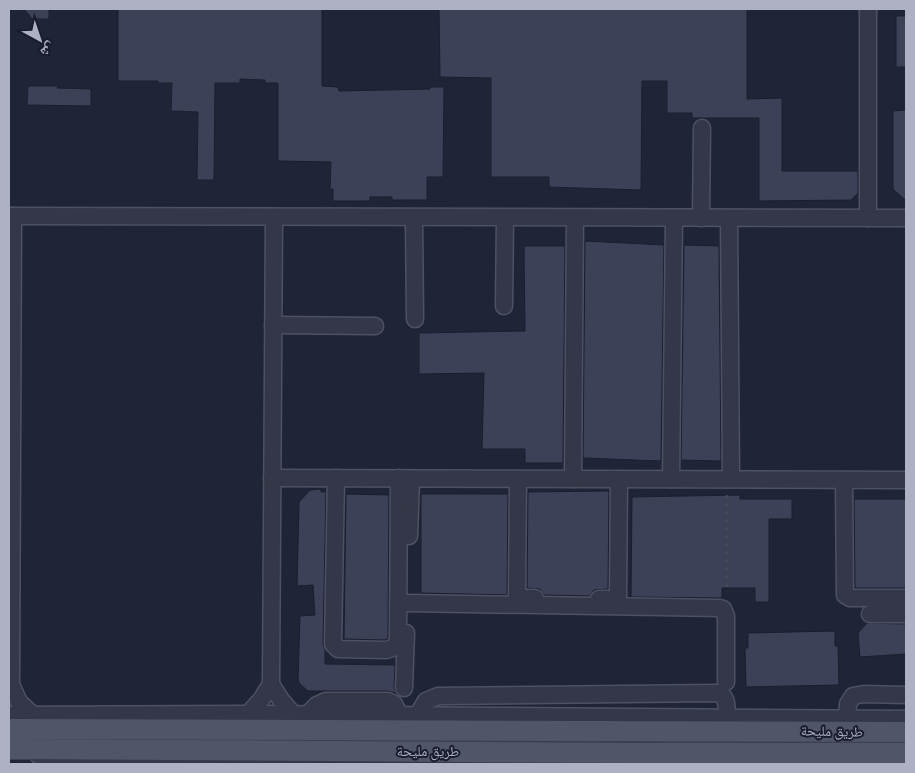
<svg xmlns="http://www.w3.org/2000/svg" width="915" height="773" font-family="Ubuntu,'Noto Naskh Arabic',sans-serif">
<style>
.building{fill:#3c4157;stroke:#1b1e2e}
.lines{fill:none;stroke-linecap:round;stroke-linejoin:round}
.minor-casing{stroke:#4e5162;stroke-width:19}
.major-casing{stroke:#3d4051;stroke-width:22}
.path{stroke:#3f4d55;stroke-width:2;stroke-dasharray:4 4;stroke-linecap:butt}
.minor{stroke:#333747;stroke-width:16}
.major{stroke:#515568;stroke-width:20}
.labels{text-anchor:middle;stroke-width:4;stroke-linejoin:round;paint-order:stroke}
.street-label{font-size:14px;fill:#aeb1c4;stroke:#191c2c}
</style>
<rect width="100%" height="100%" fill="#202437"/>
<g class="building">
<polygon points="24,9 49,9 49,19 32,19"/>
<polygon points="118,9 322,9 322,86 338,87 339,91 430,89 430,87 444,87 443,177 427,177 427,200 392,200 392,197 370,197 370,201 333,201 333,189 330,189 331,162 278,161 278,83 265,83 265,80 240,79 240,83 215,83 214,180 197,180 198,112 171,111 172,83 158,83 158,81 118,81"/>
<polygon points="439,9 747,9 747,99 782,98 782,171 858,171 858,193 851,200 759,201 759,118 692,118 692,113 667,113 667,81 642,81 641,190 549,187 549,177 491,177 491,78 440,77"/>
<rect x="896" y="16" width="10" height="51"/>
<polygon points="28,86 58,86 57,88 91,89 91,106 27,105"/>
<polygon points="906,110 906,201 893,189 893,111"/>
<polygon points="585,241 664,245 661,461 583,458"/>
<polygon points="684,245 719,246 721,461 681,460"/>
<polygon points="524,246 565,246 563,463 525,463 525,449 482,449 484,373 419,374 419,333 525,331"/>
<polygon points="321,489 321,492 326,492 323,644 325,650 325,664 395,665 394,688 396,693 388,691 308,691 300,684 298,680 300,616 315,615 313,585 297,586 299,502 310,490"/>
<polygon points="609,491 608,589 594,590 590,596 544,595 540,589 527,588 528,492"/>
<polygon points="346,494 389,495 388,637 388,639 385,640 344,639"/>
<polygon points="421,494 508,494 507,595 421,593"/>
<polygon points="740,495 740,499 792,499 792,519 769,519 769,602 755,602 755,588 722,588 722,598 631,597 632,497"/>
<polygon points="854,499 906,499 906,588 855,588"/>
<polygon points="867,623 906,624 906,654 860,657 858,633"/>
<polygon points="835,631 835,646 838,646 839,685 746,687 745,648 748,648 748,633"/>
</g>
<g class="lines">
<g class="minor-casing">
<g id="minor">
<polyline points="9,216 906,218"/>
<polyline points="13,216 11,684 19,702 33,715"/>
<polyline points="274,217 271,684 281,700 294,715"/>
<polyline points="414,218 415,319"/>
<polyline points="701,218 702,128"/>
<polyline points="729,218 731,479"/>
<polyline points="868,218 868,9"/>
<polyline points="504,306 505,218"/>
<polyline points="273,325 375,326"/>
<polyline points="272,478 906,480"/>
<polyline points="336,478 333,644 338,649 386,650 396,647 398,638 399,478"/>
<polyline points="518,479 517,596 521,598 535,598"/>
<polyline points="573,479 575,218"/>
<polyline points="671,479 674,218"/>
<polyline points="844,480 845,595 850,598 906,598"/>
<polyline points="409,536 411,479"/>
<polyline points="599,599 616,599 618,597 619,479"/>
<polyline points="407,603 720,608 723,609 726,616 726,682"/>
<polyline points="870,614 906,614"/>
<polyline points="404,688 406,633"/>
<polyline points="248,714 261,700 271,684"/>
<polyline points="9,715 248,714 906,719"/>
<polyline points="307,715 317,705 326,701 388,701 394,704 400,716"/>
<path d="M417 716 426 701 438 696 717 693C729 696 726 708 727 719"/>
<polyline points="847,719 848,704 853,696 864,694 906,695"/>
<polyline points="38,755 57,759 139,764 440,764"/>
</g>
</g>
<g class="major-casing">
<g id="major">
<polyline points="9,729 906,732"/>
<polyline points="9,749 637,753 906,753"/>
</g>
</g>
<polyline class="path" points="727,587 727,494"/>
<use href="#minor" class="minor"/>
<use href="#major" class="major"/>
</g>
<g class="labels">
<g class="street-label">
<text transform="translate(832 731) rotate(1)" y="5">طريق مليحة</text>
<text x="428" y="756">طريق مليحة</text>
</g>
</g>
<rect width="915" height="773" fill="none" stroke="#aeb1c4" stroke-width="20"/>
<g transform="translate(40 40) rotate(140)" stroke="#191c2c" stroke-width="4" paint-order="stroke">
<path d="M0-4L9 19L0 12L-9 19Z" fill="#aeb1c4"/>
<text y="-8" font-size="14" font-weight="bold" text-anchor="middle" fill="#aeb1c4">ش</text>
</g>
</svg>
